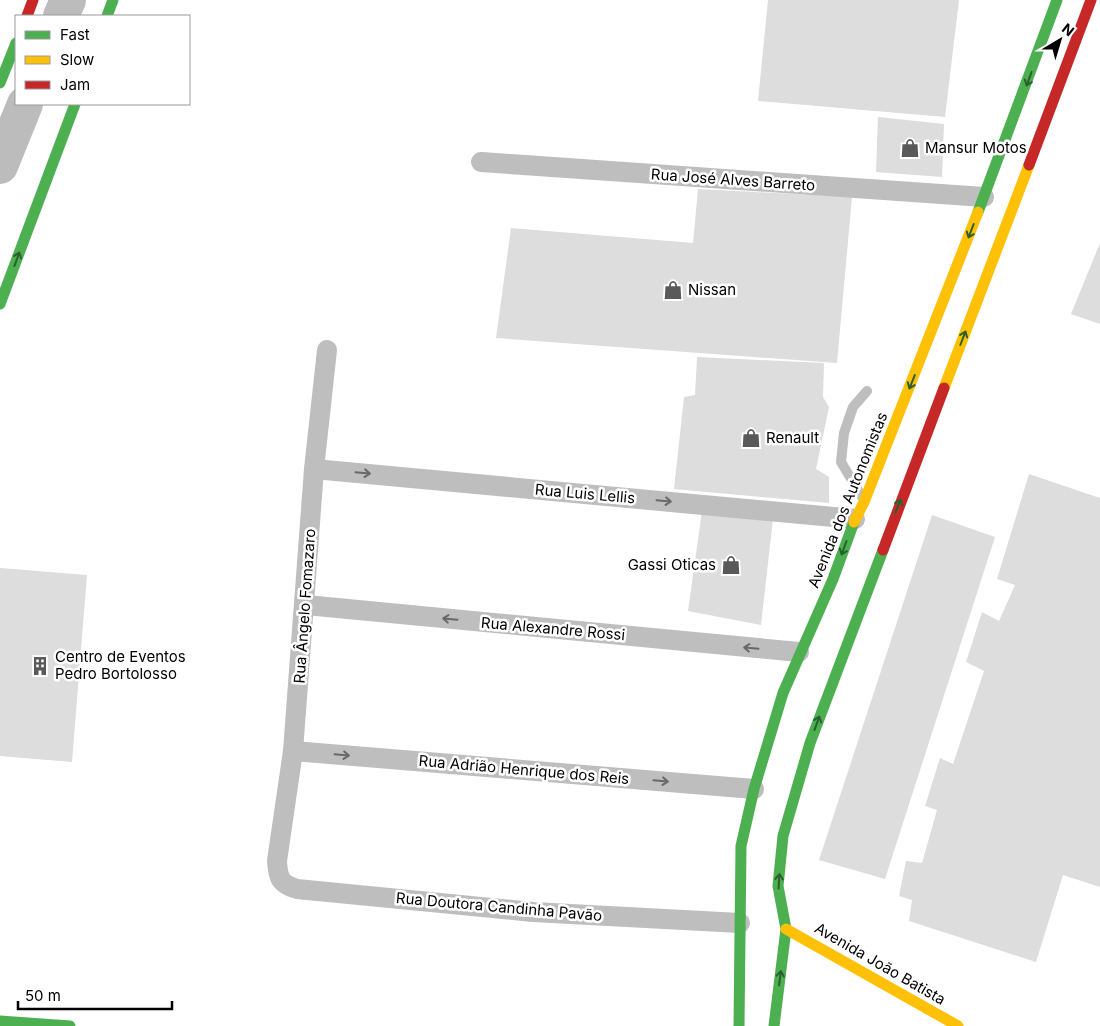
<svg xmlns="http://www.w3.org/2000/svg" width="1100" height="1026" font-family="Inter,sans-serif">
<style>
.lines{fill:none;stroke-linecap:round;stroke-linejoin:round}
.river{stroke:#bcbcbc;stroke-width:36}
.building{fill:#ddd}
.lane{stroke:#bebebe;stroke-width:10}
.street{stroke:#bebebe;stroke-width:20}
.fast{stroke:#4caf50;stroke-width:11}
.slow{stroke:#ffc107;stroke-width:11}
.jam{stroke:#c62828;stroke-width:11}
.oneway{stroke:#2a602c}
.oneway2{stroke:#686868}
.labels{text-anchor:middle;stroke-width:5;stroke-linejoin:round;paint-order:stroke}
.poi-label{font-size:15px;fill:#000;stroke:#fff;text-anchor:start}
.street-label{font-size:15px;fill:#000;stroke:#fff}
</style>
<rect width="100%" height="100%" fill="#fff"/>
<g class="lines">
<g class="river">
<polyline points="61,16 68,0"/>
<polyline points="0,166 25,104"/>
</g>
</g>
<g class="building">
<polygon points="768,0 959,0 945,117 758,101"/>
<polygon points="878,117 944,124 942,177 876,172"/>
<polygon points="698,189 852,197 837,363 496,338 511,228 693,243"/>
<polygon points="1100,243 1100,324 1071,314"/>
<polygon points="697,357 824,363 823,397 829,407 816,469 829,477 829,503 674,489 684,397 695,395"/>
<polygon points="1029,474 1100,498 1100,887 1063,875 1036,962 909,921 912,900 899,896 906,861 922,863 937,810 925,806 940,758 953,764 984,671 966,662 982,612 999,621 1015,585 997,579"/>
<polygon points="702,511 773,519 761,625 688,611"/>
<polygon points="932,515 995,537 885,879 819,860"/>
<polygon points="0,568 87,575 72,762 0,756"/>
</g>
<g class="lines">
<polyline class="lane" points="862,497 841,462 844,433 853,407 867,391"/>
<g class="street">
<polyline points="481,162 984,197"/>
<path d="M327 350 314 469 293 751 277 861C278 878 280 884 297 889L533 912 740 923"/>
<polyline points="314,469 855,519"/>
<polyline points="306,605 799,652"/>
<polyline points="293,751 754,789"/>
</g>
<g class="fast">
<polyline points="107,16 113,0"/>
<polyline points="0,83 16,43"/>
<polyline points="978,212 1057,0"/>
<polyline points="0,304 75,104"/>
<polyline points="0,1021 70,1026"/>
<polyline points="739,1026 741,846 754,789 783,693 833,579 854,522"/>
<polyline points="774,1026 786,929 778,886 783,836 810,743 883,550"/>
</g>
<g class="slow">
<polyline points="944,388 1029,165"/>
<polyline points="854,522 864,502 978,212"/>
<polyline points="786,929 958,1026"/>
</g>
<g class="jam">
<polyline points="27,16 33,0"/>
<polyline points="1029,165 1091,0"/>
<polyline points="883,550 944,388"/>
</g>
</g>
<defs><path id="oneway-shaft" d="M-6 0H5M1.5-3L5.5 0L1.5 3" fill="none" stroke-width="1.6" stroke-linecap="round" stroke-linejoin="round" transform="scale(1.25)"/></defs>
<g class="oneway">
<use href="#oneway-shaft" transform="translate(1029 79) rotate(110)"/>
<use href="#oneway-shaft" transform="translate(971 231) rotate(111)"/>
<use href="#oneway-shaft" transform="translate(17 259) rotate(-70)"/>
<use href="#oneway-shaft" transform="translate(963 338) rotate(-69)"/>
<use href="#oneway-shaft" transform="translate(912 382) rotate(112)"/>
<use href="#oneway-shaft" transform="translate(898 506) rotate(-69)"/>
<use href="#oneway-shaft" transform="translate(844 548) rotate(110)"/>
<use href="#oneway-shaft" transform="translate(817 723) rotate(-70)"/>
<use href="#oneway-shaft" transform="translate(779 881) rotate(-87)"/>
<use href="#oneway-shaft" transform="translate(780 978) rotate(-83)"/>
</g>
<g class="oneway2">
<use href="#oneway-shaft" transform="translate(363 473) rotate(5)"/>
<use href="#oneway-shaft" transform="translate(664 501) rotate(5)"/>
<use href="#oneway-shaft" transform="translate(450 619) rotate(-175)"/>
<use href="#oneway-shaft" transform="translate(751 648) rotate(-175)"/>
<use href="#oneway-shaft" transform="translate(342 755) rotate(5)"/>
<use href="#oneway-shaft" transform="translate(661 781) rotate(5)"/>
</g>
<defs>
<g id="shop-bare" transform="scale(1.5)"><path d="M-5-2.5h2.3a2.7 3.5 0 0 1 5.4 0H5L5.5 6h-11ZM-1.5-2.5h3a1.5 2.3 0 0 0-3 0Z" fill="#595959" stroke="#fff" stroke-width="2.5" paint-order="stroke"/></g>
<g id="building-bare" transform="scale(1.5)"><path d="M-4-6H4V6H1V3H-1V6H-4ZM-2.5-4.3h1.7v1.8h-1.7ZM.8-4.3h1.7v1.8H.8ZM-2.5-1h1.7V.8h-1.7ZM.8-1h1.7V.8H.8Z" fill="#595959" stroke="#fff" stroke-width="2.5" paint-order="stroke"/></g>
</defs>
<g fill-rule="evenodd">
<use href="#shop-bare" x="910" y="148"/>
<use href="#shop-bare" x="673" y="290"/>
<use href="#shop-bare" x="751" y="438"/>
<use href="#shop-bare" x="731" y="565"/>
<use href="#building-bare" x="40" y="666"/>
</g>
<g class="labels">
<g class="poi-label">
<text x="925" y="153">Mansur Motos</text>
<text x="688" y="295">Nissan</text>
<text x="766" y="443">Renault</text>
<text x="716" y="570" text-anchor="end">Gassi Oticas</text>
<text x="55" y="662">Centro de Eventos<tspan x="55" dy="17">Pedro Bortolosso</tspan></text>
</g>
<g class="street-label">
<text transform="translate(733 180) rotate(4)" y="5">Rua José Alves Barreto</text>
<text transform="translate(585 494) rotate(5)" y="5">Rua Luis Lellis</text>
<text transform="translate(848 500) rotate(-68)" y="5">Avenida dos Autonomistas</text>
<text transform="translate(305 606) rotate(-86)" y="5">Rua Ângelo Fomazaro</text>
<text transform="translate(553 629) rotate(5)" y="5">Rua Alexandre Rossi</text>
<text transform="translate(524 770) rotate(5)" y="5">Rua Adrião Henrique dos Reis</text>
<text transform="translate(499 907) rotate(5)" y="5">Rua Doutora Candinha Pavão</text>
<text transform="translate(880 964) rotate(30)" y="5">Avenida João Batista</text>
</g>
</g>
<rect x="15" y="15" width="175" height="90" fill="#ffffff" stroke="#999999"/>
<rect x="25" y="31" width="25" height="8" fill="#4caf50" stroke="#999999"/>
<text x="60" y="40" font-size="15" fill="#000000">Fast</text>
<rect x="25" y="56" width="25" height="8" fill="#ffc107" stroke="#999999"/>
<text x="60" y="65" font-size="15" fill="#000000">Slow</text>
<rect x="25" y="81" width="25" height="8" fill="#c62828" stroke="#999999"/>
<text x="60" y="90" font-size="15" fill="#000000">Jam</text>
<g transform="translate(1060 40) rotate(38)" stroke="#ffffff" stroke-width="4" paint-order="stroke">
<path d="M0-4L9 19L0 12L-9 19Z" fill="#000000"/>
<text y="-8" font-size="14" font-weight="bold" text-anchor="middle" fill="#000000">N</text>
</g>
<path d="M18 1001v8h154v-8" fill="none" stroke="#000000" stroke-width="2.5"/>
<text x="25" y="1001" font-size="15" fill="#000000" stroke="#ffffff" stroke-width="4" paint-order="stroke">50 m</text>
</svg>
